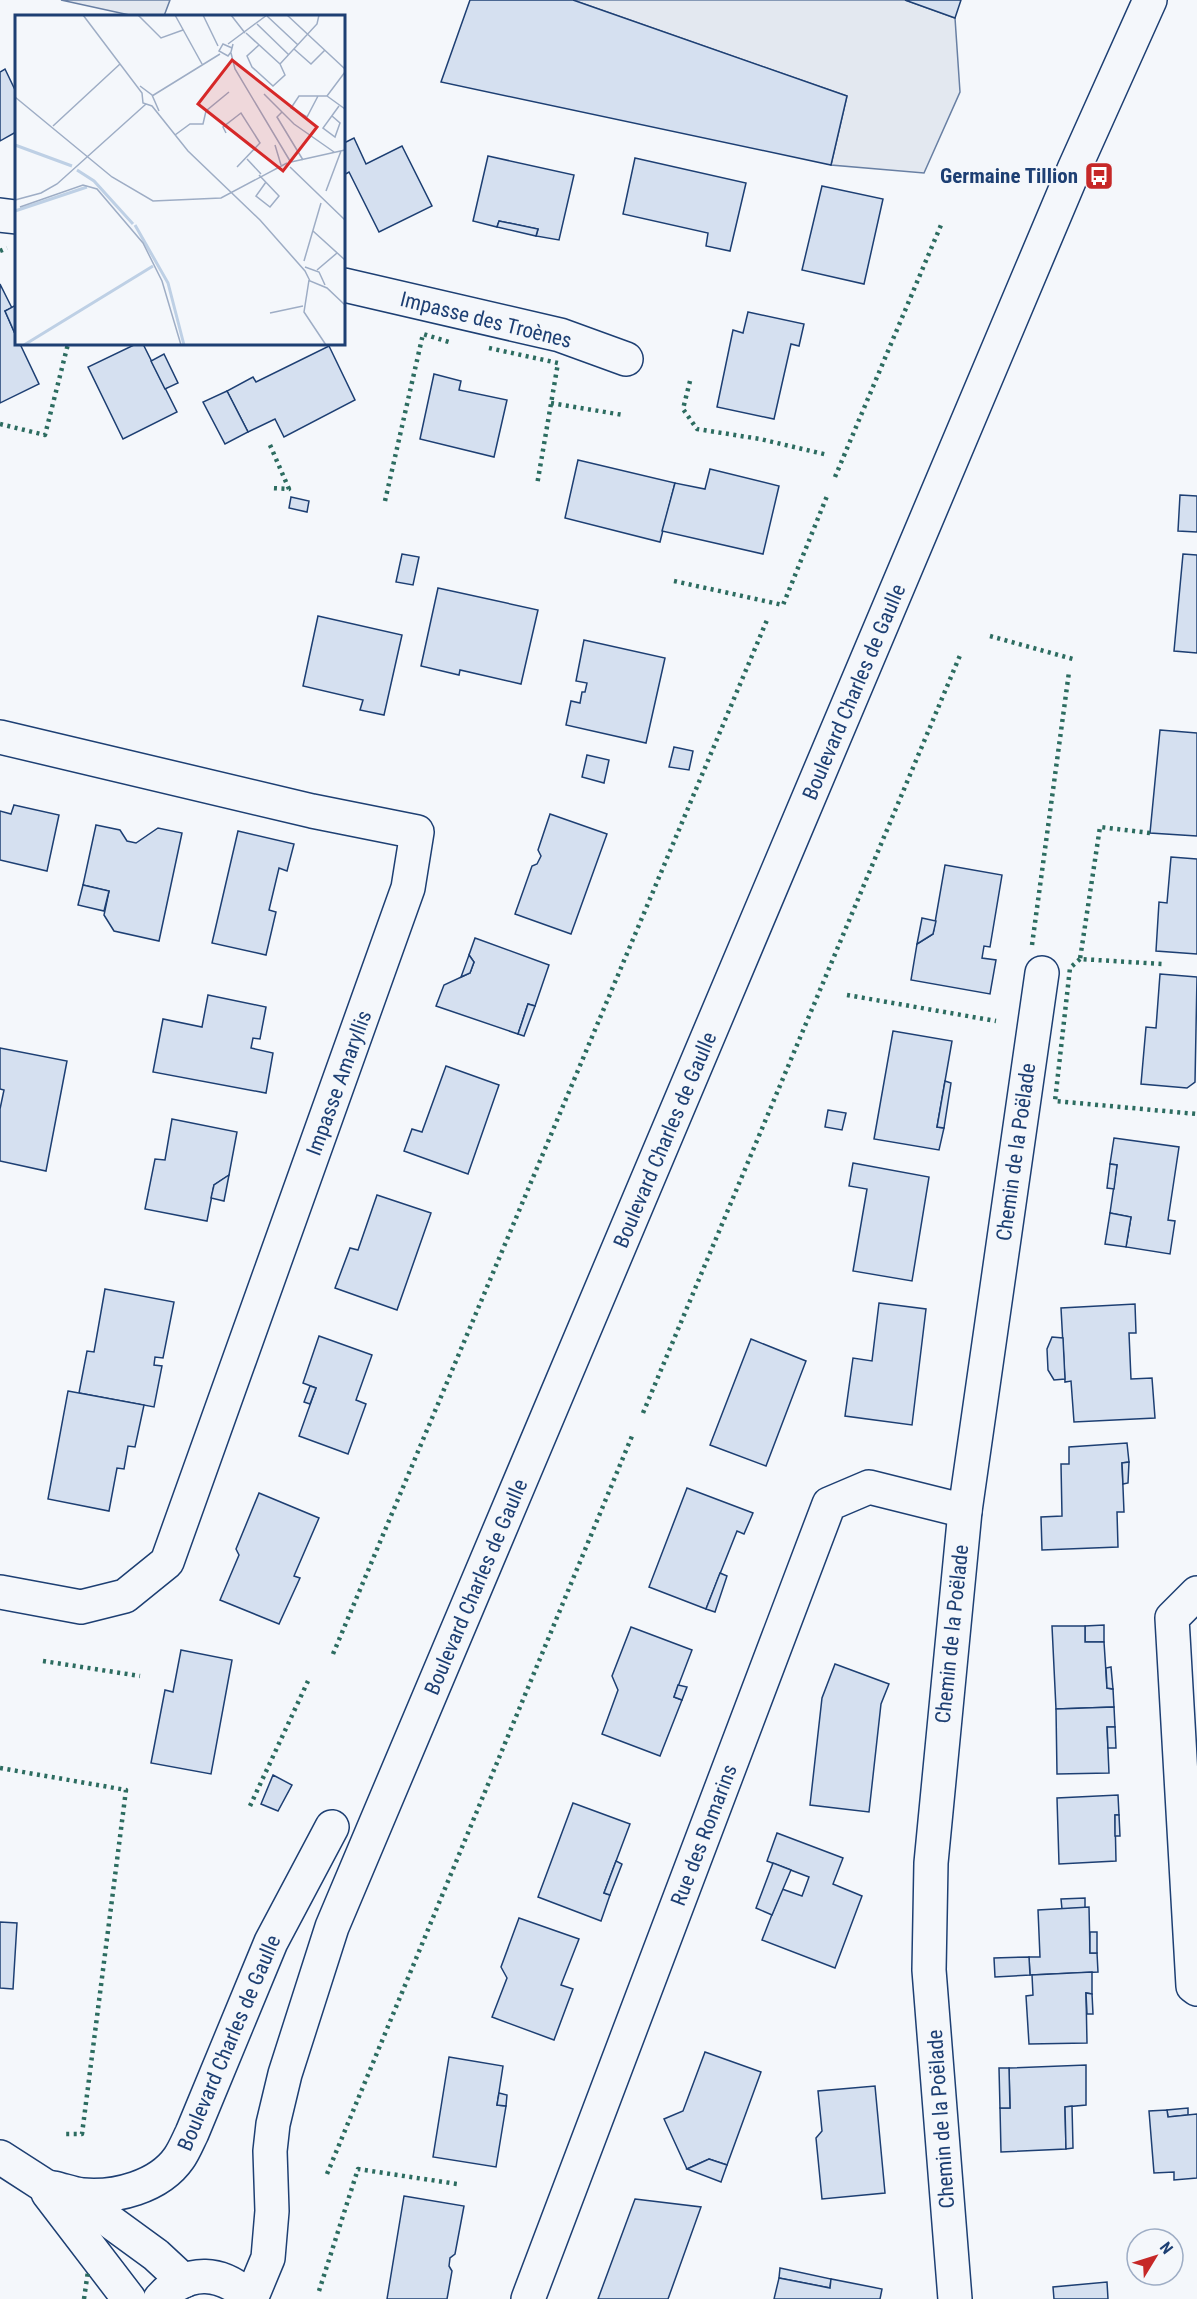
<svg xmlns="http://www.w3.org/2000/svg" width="1197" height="2299" font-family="'Roboto Condensed',sans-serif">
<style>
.parking{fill:#e3e8f0;stroke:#687fa3;stroke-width:1.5}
.building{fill:#d5e0f0;stroke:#1d3f73;stroke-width:1.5}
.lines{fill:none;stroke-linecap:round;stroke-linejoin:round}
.street-casing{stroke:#1d3f73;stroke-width:36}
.secondary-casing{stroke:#1d3f73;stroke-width:36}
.street{stroke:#f4f7fb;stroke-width:33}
.secondary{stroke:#f4f7fb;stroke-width:33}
.hedge{stroke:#2c6c60;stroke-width:4.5;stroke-dasharray:3 4.5;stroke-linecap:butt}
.labels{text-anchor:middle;stroke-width:4.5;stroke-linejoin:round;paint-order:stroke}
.poi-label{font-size:21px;font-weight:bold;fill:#1d3f73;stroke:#f4f7fb;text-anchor:end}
.street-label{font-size:21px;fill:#1d3f73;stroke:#f4f7fb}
.inset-river{fill:none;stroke:#bed0e5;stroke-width:3}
.inset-road{fill:none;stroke:#9eadc5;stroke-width:1.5}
.view{fill:#d62828;fill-opacity:0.15;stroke:#d62828;stroke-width:3}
.inset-edge{fill:none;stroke:#1d3f73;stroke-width:3}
</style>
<rect width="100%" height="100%" fill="#f4f7fb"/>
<g class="parking">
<polygon points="61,0 170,0 164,16 134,16"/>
<polygon points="573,0 905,0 955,18 960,92 924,173 831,165 847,96"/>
</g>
<g class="building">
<polygon points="470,0 573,0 847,96 831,165 441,82"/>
<polygon points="905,0 961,0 955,18"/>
<polygon points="5,69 16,92 16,132 0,141 0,72"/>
<polygon points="354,138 366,164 402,146 432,206 379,232 349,172 344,175 344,143"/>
<polygon points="488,156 574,175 559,240 536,236 538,229 499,221 497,227 473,221"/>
<polygon points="635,158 746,183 730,251 706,246 708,233 623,214"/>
<polygon points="822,186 883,199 864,284 802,270"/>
<polygon points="499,221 538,229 536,236 497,227"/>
<polygon points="0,284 12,308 5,311 16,336 16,344 20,344 39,384 0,403"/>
<polygon points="16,305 16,336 5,311"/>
<polygon points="748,312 804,324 799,346 791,344 774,419 717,407 733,330 743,333"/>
<polygon points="136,344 143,344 177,412 123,439 88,367"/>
<polygon points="329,346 355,400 284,437 275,419 248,432 227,391 253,377 256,382"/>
<polygon points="164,354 178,383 165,389 151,361"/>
<polygon points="434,374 461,381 459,390 507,400 494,457 420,439"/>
<polygon points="227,391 248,432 225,444 203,402"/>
<polygon points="578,460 675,483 660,542 565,518"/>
<polygon points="710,469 779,486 763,554 662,531 675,483 705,489"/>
<polygon points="1180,495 1197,496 1197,532 1178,531"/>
<polygon points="291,497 309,501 307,512 289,508"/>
<polygon points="402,554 419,557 413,585 396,582"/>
<polygon points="1183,554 1197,555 1197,653 1174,651"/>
<polygon points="438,588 538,610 521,684 460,670 459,675 421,666"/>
<polygon points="318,616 402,635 384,715 360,710 363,700 303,686"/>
<polygon points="584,640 665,658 646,743 566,725 571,701 580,703 582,692 585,692 587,683 576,681"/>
<polygon points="1160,730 1197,733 1197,836 1150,833"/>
<polygon points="674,747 693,751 689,770 669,767"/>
<polygon points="587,755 609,760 604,783 582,777"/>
<polygon points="14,805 59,815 47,871 0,860 0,811 11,814"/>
<polygon points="550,814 607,834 571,934 515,914 532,866 537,864 541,856 538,850"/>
<polygon points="96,825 120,830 127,841 136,843 158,828 182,833 159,941 114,931 104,915 109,891 83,885"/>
<polygon points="238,831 294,844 287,871 279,868 269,910 276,912 266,955 212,943"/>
<polygon points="1171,857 1197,859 1197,954 1156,951 1159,902 1167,903"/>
<polygon points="945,865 1002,875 990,947 984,946 982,958 996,960 990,994 911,980 917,944 933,934"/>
<polygon points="83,885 109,891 104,911 78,905"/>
<polygon points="922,918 936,921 933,934 917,944"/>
<polygon points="475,938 549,965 535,1006 528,1004 518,1034 436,1006 444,985 470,973 474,962 469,955"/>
<polygon points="469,955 474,962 470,973 461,977"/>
<polygon points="1160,974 1197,977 1195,1082 1187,1088 1141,1084 1146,1027 1156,1028"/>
<polygon points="208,995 266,1007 260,1039 253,1038 251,1048 273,1053 266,1093 153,1072 163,1019 202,1027"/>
<polygon points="528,1004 535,1006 524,1036 518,1034"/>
<polygon points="893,1031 952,1041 937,1127 944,1128 939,1150 874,1139"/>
<polygon points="0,1048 67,1061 46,1171 0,1161 0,1109 4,1090 0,1089"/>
<polygon points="446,1066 499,1085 468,1174 404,1151 412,1129 422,1132"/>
<polygon points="945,1081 951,1083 944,1128 937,1127"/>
<polygon points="828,1110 846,1113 842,1130 825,1127"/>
<polygon points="172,1119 237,1132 229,1175 214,1185 207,1221 145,1209 155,1159 165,1160"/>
<polygon points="1114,1138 1179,1147 1168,1220 1175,1221 1170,1254 1126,1247 1131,1217 1110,1213 1117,1165 1110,1164"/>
<polygon points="853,1163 929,1177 912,1281 853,1271 867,1189 849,1186"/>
<polygon points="1110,1164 1117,1165 1114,1189 1107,1188"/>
<polygon points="229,1175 224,1201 211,1198 214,1185"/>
<polygon points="377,1195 431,1213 397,1310 335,1288 350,1248 358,1250"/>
<polygon points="1110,1213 1131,1217 1126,1247 1105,1244"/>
<polygon points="105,1289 174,1302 163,1358 155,1357 154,1365 162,1366 154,1407 79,1393 87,1351 94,1352"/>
<polygon points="879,1303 926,1309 912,1425 845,1416 853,1358 872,1361"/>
<polygon points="1135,1304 1136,1333 1129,1333 1131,1379 1152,1378 1155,1418 1074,1422 1071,1381 1065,1382 1061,1308"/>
<polygon points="319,1336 372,1355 356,1400 366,1404 348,1454 299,1436 316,1388 303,1383"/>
<polygon points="1052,1337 1063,1338 1065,1379 1054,1380 1048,1370 1047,1349"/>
<polygon points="751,1339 806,1361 766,1466 710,1445"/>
<polygon points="310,1386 316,1388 310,1404 304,1402"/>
<polygon points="68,1391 144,1405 135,1447 128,1446 124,1469 117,1468 109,1511 48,1499"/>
<polygon points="1127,1443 1129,1462 1122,1463 1124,1512 1117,1512 1118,1547 1042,1550 1041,1517 1062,1516 1061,1464 1069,1464 1069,1447"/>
<polygon points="1129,1462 1128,1483 1123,1484 1122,1463"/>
<polygon points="687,1488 753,1513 744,1534 737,1531 706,1609 649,1587"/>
<polygon points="259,1493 319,1518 294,1576 300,1578 279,1624 220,1600 239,1555 236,1549"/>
<polygon points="720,1573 727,1576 715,1612 706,1609"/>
<polygon points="1104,1625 1104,1642 1085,1642 1085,1626"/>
<polygon points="1052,1626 1085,1626 1085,1642 1104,1642 1107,1688 1113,1689 1114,1707 1056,1709"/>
<polygon points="631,1627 692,1650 674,1697 682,1700 660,1756 602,1734 618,1690 612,1676"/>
<polygon points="181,1650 232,1660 211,1774 151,1763 165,1690 173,1692"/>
<polygon points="835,1664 889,1684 881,1704 869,1812 810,1805 822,1698"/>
<polygon points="1111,1667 1113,1689 1107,1688 1106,1668"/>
<polygon points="678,1685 687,1687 682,1700 674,1697"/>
<polygon points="1114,1707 1115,1727 1107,1727 1109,1773 1057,1774 1056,1709"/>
<polygon points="1107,1727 1115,1727 1116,1748 1108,1748"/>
<polygon points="273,1775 292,1785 278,1811 261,1804"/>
<polygon points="1118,1795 1119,1815 1115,1815 1116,1861 1059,1864 1057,1798"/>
<polygon points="573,1803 630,1824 604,1893 610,1895 601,1921 538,1897"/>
<polygon points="1115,1815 1119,1815 1120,1836 1115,1836"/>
<polygon points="777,1833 843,1858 833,1884 862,1896 835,1968 762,1940 782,1889 802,1896 809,1877 767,1861"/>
<polygon points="616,1861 622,1864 610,1895 604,1893"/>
<polygon points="773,1863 791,1870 772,1915 756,1908"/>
<polygon points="1085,1898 1085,1908 1062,1909 1061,1899"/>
<polygon points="1089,1907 1090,1953 1097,1953 1098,1972 1030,1975 1029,1957 1040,1957 1038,1910"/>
<polygon points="519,1918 579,1939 561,1985 573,1989 554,2040 492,2017 507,1978 501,1967"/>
<polygon points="0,1922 17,1923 13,1989 0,1988"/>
<rect x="1090" y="1932" width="7" height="21"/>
<polygon points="1029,1957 1030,1975 995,1977 994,1958"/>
<polygon points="1092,1972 1092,1994 1086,1993 1087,2043 1029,2044 1026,1996 1033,1995 1032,1975"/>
<polygon points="1086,1993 1092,1994 1093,2014 1087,2014"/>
<polygon points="705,2052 761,2072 727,2165 709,2159 687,2169 664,2119 683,2111"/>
<polygon points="449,2057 503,2066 497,2105 506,2106 496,2167 433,2157"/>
<polygon points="1086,2065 1086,2105 1065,2107 1066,2149 1001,2152 1000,2108 1010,2108 1009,2068"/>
<polygon points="999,2068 1009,2068 1010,2108 1000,2108"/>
<polygon points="875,2086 885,2193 822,2199 816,2138 822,2131 818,2091"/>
<polygon points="499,2093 507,2095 506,2106 497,2105"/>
<polygon points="1072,2106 1073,2148 1066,2149 1065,2107"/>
<polygon points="1188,2108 1188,2115 1168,2117 1167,2110"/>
<polygon points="1167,2110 1168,2117 1197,2114 1197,2178 1174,2180 1174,2172 1154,2173 1149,2111"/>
<polygon points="709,2159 727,2165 721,2182 687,2169"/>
<polygon points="404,2196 464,2206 455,2254 450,2258 449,2266 452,2271 447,2299 387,2299"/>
<polygon points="635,2199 701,2207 668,2299 598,2299"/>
<polygon points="780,2268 831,2279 830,2288 779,2278"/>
<polygon points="779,2278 830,2288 831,2279 882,2289 880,2299 774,2299"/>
<polygon points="1107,2282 1108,2299 1054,2299 1053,2287"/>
</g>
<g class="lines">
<g class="street-casing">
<g id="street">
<polyline points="0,215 16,217"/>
<polyline points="344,285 560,335 626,359"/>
<polyline points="0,737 312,811 417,832 408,888 167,1562 125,1596 81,1607 0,1592"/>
<polyline points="1197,1593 1172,1618 1193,1986 1197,1989"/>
<path d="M54 2188C63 2190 73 2194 82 2195 115 2198 159 2187 179 2158 184 2151 188 2141 192 2133L271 1942 332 1827"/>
<polyline points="251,2299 268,2258 272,2211 270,2151 273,2124 285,2074 332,1927 1075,167 1150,0"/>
<polyline points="528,2299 829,1504 869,1487 965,1511"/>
<polyline points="955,2299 929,1970 931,1863 965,1511 1042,973"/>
</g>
</g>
<g class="secondary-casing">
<g id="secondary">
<polyline points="0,2157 42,2184 108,2220 156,2255 184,2281"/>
<polyline points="48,2193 129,2299"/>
<path d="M160 2299C188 2267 223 2271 251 2299"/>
</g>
</g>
<use href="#street" class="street"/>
<use href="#secondary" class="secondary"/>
<g class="hedge">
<polyline points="0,251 7,248"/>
<polyline points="489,348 558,363 537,485"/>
<polyline points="690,381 683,409 697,429 760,439 828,455"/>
<polyline points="551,403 623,415"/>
<polyline points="0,424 45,435 68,344"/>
<polyline points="270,445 289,489 271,488"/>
<polyline points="835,477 941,225"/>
<polyline points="385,501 423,334 449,342"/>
<polyline points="674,581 783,605 827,496"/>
<polyline points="990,636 1073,659"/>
<polyline points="1150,833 1100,827 1080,959 1162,964"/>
<polyline points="1032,945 1069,672"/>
<polyline points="1080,959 1070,968 1055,1101 1197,1114"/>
<polyline points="847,995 996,1021"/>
<polyline points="643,1413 961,653"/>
<polyline points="333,1654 767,620"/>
<polyline points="43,1661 140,1676"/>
<polyline points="0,1768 126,1790 82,2134 62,2134"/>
<polyline points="250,1806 308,1681"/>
<polyline points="327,2174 632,1436"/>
<polyline points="319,2291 358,2169 457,2184"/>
<polyline points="84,2299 88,2271"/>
</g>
</g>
<defs>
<g id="bus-square" transform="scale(1.5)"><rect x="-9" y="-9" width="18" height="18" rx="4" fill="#c62828" stroke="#f4f7fb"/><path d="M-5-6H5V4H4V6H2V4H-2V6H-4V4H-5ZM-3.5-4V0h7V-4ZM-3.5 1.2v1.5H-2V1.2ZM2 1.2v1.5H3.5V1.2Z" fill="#fff"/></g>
</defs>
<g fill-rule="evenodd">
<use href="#bus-square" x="1099" y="176"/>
</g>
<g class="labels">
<g class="poi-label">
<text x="1078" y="183">Germaine Tillion</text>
</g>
<g class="street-label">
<text transform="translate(486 320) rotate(14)" y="7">Impasse des Troènes</text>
<text transform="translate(854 692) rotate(-67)" y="7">Boulevard Charles de Gaulle</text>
<text transform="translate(339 1083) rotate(-70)" y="7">Impasse Amaryllis</text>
<text transform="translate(665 1140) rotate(-67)" y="7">Boulevard Charles de Gaulle</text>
<text transform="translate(1016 1152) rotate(-82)" y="7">Chemin de la Poëlade</text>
<text transform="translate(476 1587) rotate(-67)" y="7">Boulevard Charles de Gaulle</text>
<text transform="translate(952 1634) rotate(-84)" y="7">Chemin de la Poëlade</text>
<text transform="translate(704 1835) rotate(-69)" y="7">Rue des Romarins</text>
<text transform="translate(229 2043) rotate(-67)" y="7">Boulevard Charles de Gaulle</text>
<text transform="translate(941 2119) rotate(-94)" y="7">Chemin de la Poëlade</text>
</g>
</g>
<g transform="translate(15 15)">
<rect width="330" height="330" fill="#f4f7fb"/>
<path class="inset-river" d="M0 130 57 151M62 155 79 166 118 209M0 196 72 172M120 210 153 268 169 330M9 330 138 251"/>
<path class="inset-road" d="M68 0 127 78 128 88 137 91 173 136 245 205 290 256 295 266 312 273 330 290M123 0 146 23 168 15M160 0 187 49M188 0 203 31M216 0 230 18M272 0 330 54M252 1 283 30M242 9 274 40M231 18 265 49 302 9 304 0M213 29 252 0M244 30 232 41 237 52 258 71 270 60 265 49M217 33 208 29 204 36 213 41 216 37 218 29M279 34 296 49 310 35M216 38 220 54 275 146M125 71 137 80 144 96M249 79 279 109 319 137M137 81 205 39M303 81 292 102 276 93 284 81H312L330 57M312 81 330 94M0 82 97 162 138 186 206 183 272 148M267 97 262 102 288 145M317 101 325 108 320 122 308 113 324 91M38 111 105 49M211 118 208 112 226 98 245 128 222 152M160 120 175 109H188L191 96 214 77M260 130 266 150M232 144 246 159M276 147 330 135M275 152 330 205M244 160 264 181 255 192 241 181 251 167M311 176 326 136M0 185 26 178 42 169 131 89M5 192 68 170 82 174 128 228 147 266 166 330M298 216 330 245M289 246 306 188M290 252 304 257 310 270M302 255 322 238M294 265 289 297 311 330M255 298 288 291"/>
<path class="view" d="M217 45 302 112 268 156 183 89Z"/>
<rect width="330" height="330" class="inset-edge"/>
</g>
<g transform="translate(1155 2257) rotate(52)"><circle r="28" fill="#f4f7fb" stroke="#9eadc5" stroke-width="1.5"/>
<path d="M0-4.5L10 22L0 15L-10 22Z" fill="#c62828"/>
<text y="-9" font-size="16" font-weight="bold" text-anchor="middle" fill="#1d3f73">N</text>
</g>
</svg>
